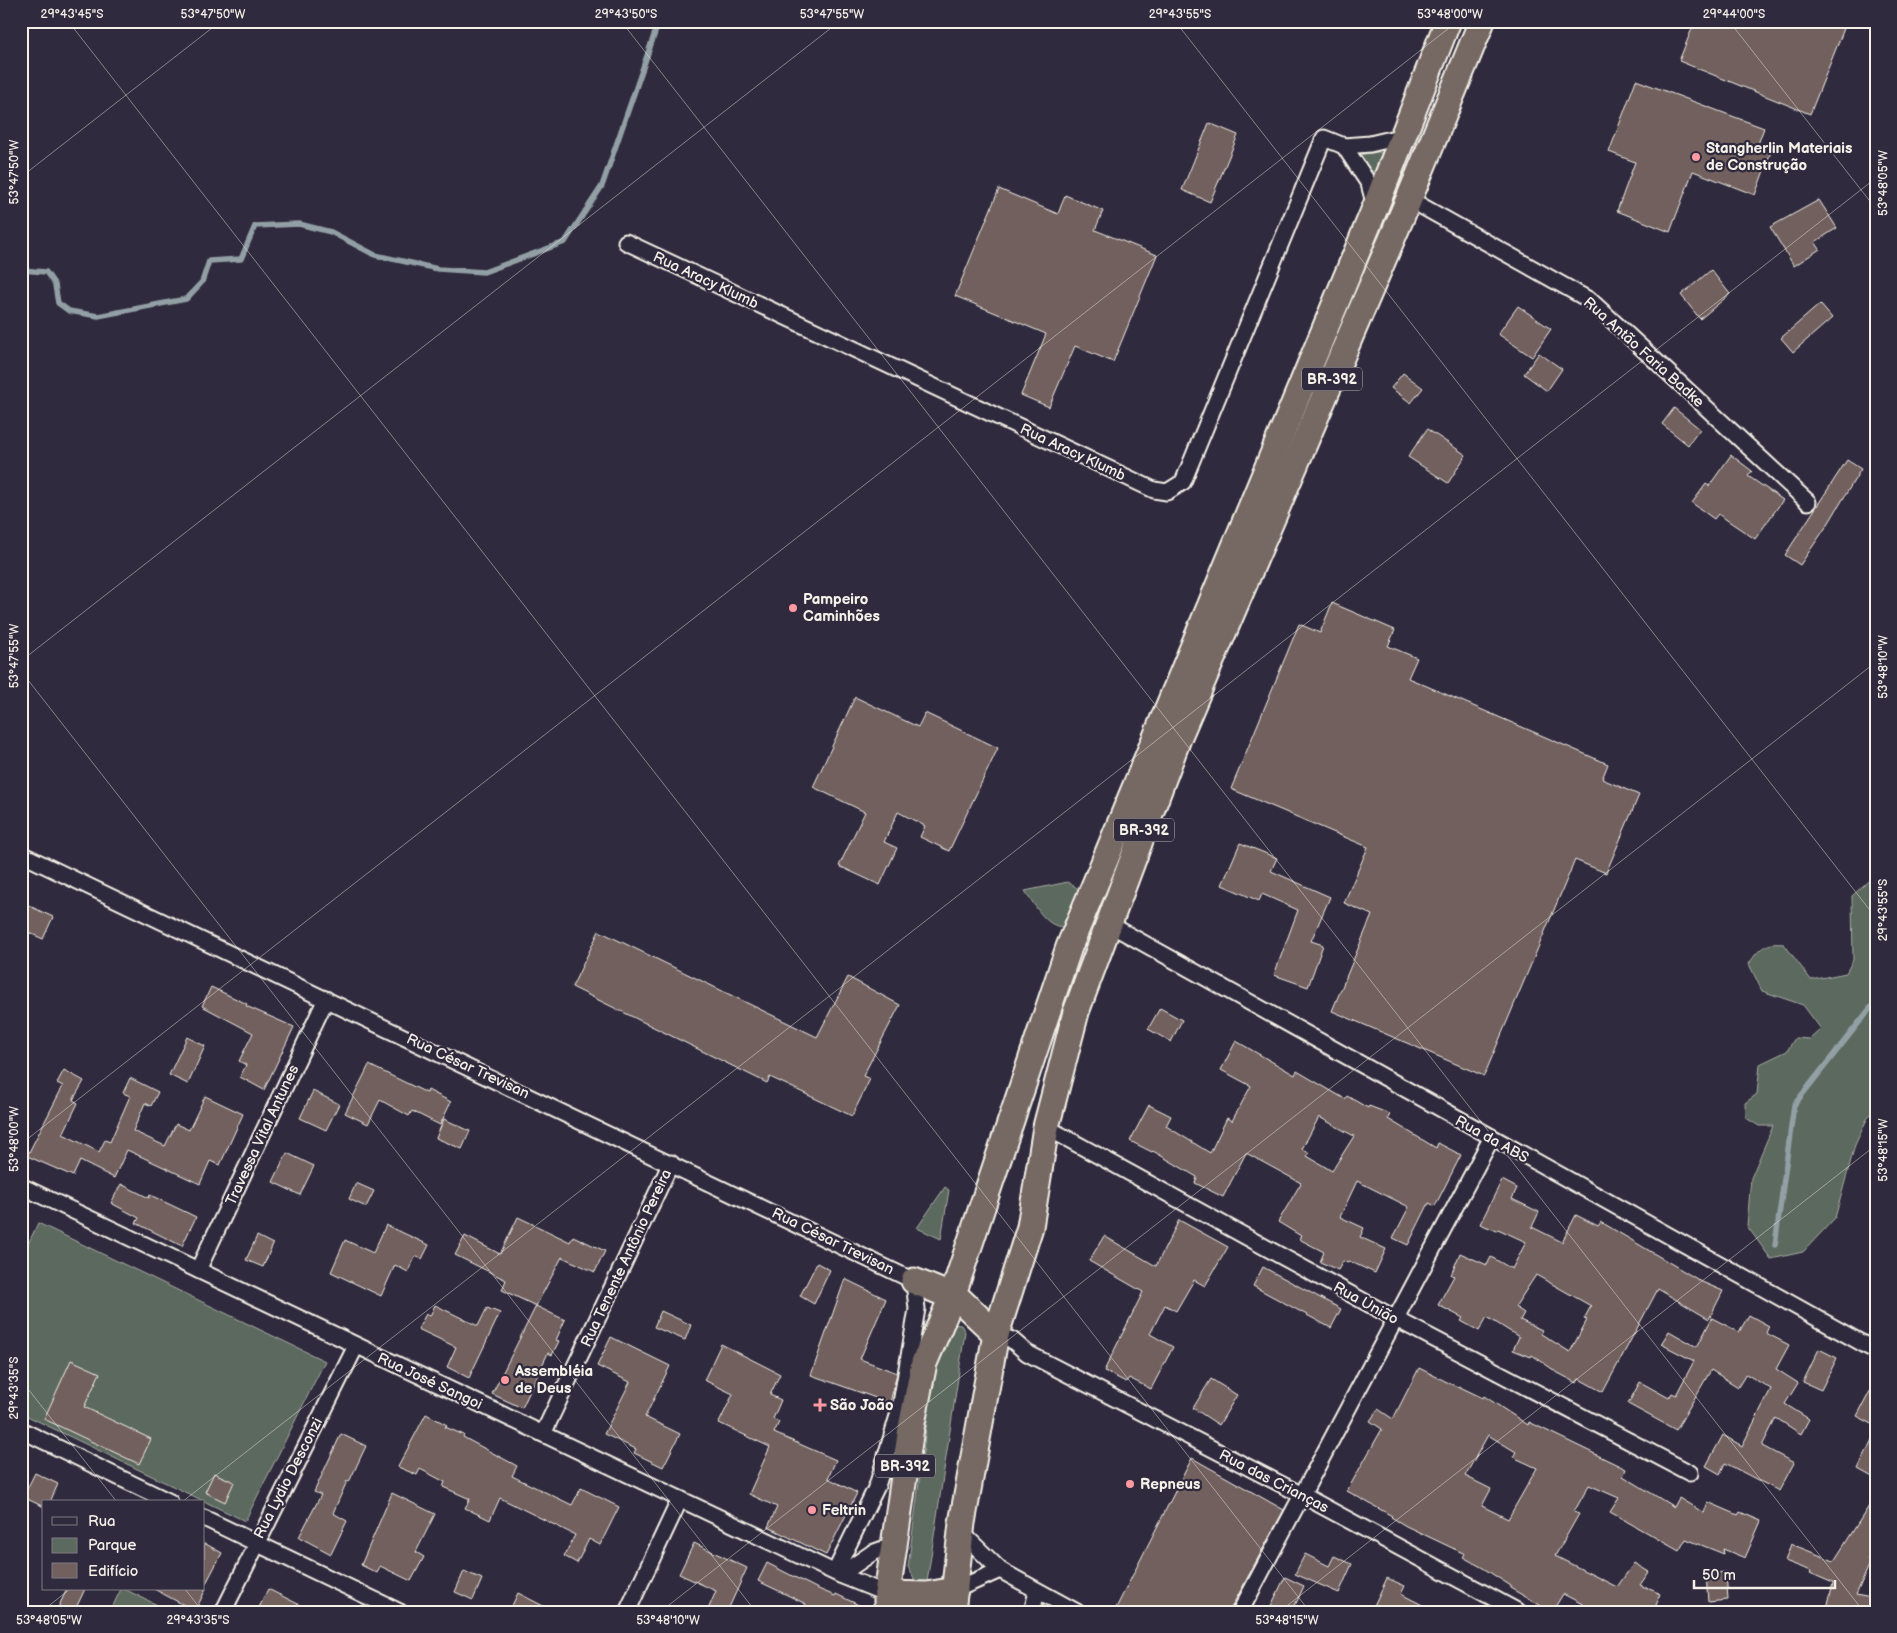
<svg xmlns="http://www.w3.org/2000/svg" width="1897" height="1633" font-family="'Balsamiq Sans',sans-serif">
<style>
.green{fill:#5c695f;stroke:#a8ada4}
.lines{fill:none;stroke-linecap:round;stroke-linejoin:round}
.stream{stroke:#929fa5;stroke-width:5.5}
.building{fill:#72605f;stroke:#f4f1e8;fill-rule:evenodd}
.minor-casing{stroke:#f4f1e8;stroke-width:19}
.trunk-casing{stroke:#f4f1e8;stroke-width:29}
.minor{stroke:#2f2a3d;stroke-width:15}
.trunk{stroke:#766964;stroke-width:25}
.ticks{fill:none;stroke:#f4f1e8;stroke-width:1;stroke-opacity:0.45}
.poi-dot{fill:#ff9aa2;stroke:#2f2a3d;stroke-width:2}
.labels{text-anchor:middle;stroke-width:4.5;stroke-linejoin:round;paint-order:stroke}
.shield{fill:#2f2a3d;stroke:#b9b5b5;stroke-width:1}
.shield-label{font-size:14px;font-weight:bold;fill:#f4f1e8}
.poi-label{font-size:15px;font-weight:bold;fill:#f4f1e8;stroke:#2f2a3d;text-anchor:start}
.street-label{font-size:15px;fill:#f4f1e8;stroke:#2f2a3d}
.neatline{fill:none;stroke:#f4f1e8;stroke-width:2}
.ticks-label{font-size:12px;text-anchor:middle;fill:#f4f1e8}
</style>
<rect width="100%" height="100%" fill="#2f2a3d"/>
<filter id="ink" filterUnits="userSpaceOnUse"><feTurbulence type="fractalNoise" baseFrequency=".02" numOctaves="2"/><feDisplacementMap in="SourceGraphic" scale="10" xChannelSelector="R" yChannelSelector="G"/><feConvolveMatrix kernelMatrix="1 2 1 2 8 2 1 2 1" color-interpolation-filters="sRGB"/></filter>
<g filter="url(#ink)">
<g class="green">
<polygon points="1378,152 1385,153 1380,174 1372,171 1358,155"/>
<path d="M1876 874V1109L1868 1117 1855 1145 1835 1218 1803 1252 1771 1259 1747 1226 1751 1178 1773 1126H1759L1746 1118 1745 1103 1757 1094 1760 1064 1787 1051 1795 1038 1810 1039 1821 1029 1803 1005 1762 991 1749 964C1759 948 1766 942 1784 944L1811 980 1846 973 1853 960 1852 896Z"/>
<path d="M1068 882 1077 888 1082 895 1067 927C1046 929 1036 906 1025 891Z"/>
<polygon points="945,1187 949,1190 941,1239 917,1228"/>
<polygon points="38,1223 325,1361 245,1521 21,1413 21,1259"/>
<polygon points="953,1324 961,1325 965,1332 927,1582 917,1584 908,1567 932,1383 944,1332"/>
<polygon points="121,1589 124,1589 172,1612 110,1612"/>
</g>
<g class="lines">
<g class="stream">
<polyline points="21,270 46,272 55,285 58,303 69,311 98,316 186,299 202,282 209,261 241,259 255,226 299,224 331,232 375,255 438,269 484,272 565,242 602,186 659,21"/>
<polyline points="1775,1245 1794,1105 1876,1001"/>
</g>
</g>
<g class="building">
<polygon points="1695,21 1847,21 1810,114 1679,61"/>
<polygon points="1636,80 1764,128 1758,144 1772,149 1755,195 1693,171 1670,232 1617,211 1635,162 1609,152"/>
<polygon points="1209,123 1238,135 1210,202 1182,190"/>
<polygon points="999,189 1058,214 1065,195 1103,211 1095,230 1157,255 1113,362 1075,346 1049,407 1021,395 1046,334 955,296"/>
<polygon points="1819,200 1837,228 1815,242 1820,249 1794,266 1770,227"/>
<polygon points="1711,270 1730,294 1700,319 1681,295"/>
<polygon points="1820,304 1832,318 1793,352 1781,338"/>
<polygon points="1518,306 1551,329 1532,357 1498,334"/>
<polygon points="1539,353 1562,369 1547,391 1524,374"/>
<polygon points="1403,373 1423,388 1411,403 1391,388"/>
<polygon points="1674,408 1700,429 1688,445 1662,424"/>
<polygon points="1427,429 1466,455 1448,483 1408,457"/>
<polygon points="1731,455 1752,471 1748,476 1783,500 1755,539 1718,514 1714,519 1692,503 1706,484 1709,486"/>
<polygon points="1847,460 1861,469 1828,524 1800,565 1785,555"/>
<polygon points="1332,603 1395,630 1388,646 1417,658 1408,678 1608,764 1602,779 1639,795 1606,873 1575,860 1484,1076 1332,1011 1372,915 1344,903 1368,847 1231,789 1299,624 1320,633"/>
<polygon points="855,697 918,727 925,713 998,748 949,851 920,837 925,826 898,812 884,842 897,848 880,885 839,866 865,812 813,787"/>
<polygon points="1240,843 1277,858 1271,871 1330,897 1311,941 1323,945 1308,987 1274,975 1298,910 1262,894 1259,901 1222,885"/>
<polygon points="21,902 53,917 43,939 21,929"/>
<polygon points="599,931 817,1037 848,977 900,1005 863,1076 870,1079 852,1116 770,1077 767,1083 572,987"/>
<polygon points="211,987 247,1004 246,1006 294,1027 264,1090 240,1077 246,1065 239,1061 253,1033 202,1006"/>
<polygon points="1160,1008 1182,1020 1171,1042 1148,1029"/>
<polygon points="187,1037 205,1046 188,1084 169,1075"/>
<path d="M1236 1041 1295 1075 1297 1071 1345 1099 1347 1096 1368 1108 1369 1106 1390 1114 1388 1119 1436 1148 1438 1143 1461 1155 1435 1206 1429 1203 1408 1245 1393 1238 1409 1207 1357 1181 1340 1217 1364 1228 1360 1237 1386 1249 1375 1273 1349 1261 1348 1263 1343 1261 1338 1270 1320 1262 1324 1252 1299 1239 1301 1236 1278 1222 1301 1183 1246 1153 1223 1197 1195 1183 1197 1177 1153 1151 1152 1152 1130 1141 1149 1105 1171 1116 1166 1126 1210 1153 1227 1118 1232 1121 1251 1086 1221 1070ZM1319 1117 1354 1136 1332 1171 1307 1156 1309 1153 1302 1149Z"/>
<polygon points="369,1065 427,1093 428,1090 451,1102 440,1125 412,1111 409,1116 380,1100 368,1124 345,1113"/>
<polygon points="64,1070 84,1081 73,1100 78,1103 63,1134 99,1152 105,1140 110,1142 130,1096 123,1093 130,1078 158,1092 151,1106 145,1103 133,1131 165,1146 176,1124 189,1130 205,1096 243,1114 220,1165 210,1161 200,1184 127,1150 114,1178 80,1161 73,1176 27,1156 63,1086 57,1083"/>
<polygon points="313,1091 339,1104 326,1130 300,1118"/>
<polygon points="444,1119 470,1131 462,1149 436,1138"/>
<polygon points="287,1153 314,1166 300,1195 273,1182"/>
<path d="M1502 1180 1517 1188 1512 1199 1539 1212 1532 1227 1562 1242 1576 1215 1598 1226 1601 1222 1702 1282 1723 1291 1709 1319 1658 1289 1603 1392 1579 1379 1577 1383 1558 1373 1532 1355 1531 1357 1513 1350 1519 1337 1487 1317 1479 1331 1461 1321 1463 1318 1438 1305 1454 1276 1451 1275 1460 1253 1487 1265 1491 1257 1512 1269 1526 1242 1498 1229 1497 1231 1480 1224ZM1536 1275 1591 1306 1584 1319 1587 1320 1570 1352 1541 1334 1542 1330 1520 1320 1524 1313 1515 1307Z"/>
<polygon points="356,1183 374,1191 366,1207 349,1199"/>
<polygon points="121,1184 149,1198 150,1195 196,1217 182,1246 136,1223 139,1218 111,1203"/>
<polygon points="518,1217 570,1242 573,1236 605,1251 595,1272 562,1257 536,1306 502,1290 506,1280 455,1255 465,1236 500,1254"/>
<polygon points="1179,1220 1228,1247 1205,1286 1194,1280 1176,1311 1165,1305 1150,1334 1173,1347 1151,1389 1129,1378 1126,1382 1104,1371 1143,1292 1089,1261 1104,1236 1156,1266"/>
<polygon points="386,1225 429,1245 422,1259 415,1256 408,1272 395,1265 381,1296 331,1272 345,1240 373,1253"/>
<polygon points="257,1236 273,1244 263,1267 246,1260"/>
<polygon points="817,1263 830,1270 814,1304 800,1296"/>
<polygon points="1263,1267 1341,1309 1331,1328 1253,1286"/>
<polygon points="845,1279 886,1299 860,1359 897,1373 890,1403 811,1375"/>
<polygon points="435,1305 478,1326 487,1308 500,1313 469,1378 447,1367 456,1347 418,1329 426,1314 430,1316"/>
<polygon points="536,1306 565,1320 556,1340 559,1341 552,1355 548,1353 522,1408 492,1394"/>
<polygon points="661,1311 691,1325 685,1340 654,1327"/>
<polygon points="1749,1315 1769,1326 1766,1333 1789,1345 1776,1369 1798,1383 1785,1404 1809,1419 1801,1434 1776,1418 1762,1446 1794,1463 1779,1491 1725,1463 1720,1474 1706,1466 1723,1435 1742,1446 1771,1389 1746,1374 1738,1387 1711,1370 1676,1430 1628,1404 1640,1382 1669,1398 1672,1393 1676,1395 1694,1361 1661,1344 1669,1331 1697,1347 1712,1318 1739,1332"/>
<polygon points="611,1337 670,1366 645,1417 680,1434 663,1467 634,1453 636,1449 604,1434 630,1382 597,1366"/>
<polygon points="721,1344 780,1374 770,1395 781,1400 773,1419 779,1422 774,1433 836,1460 828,1478 857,1493 826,1555 768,1527 777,1507 749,1494 770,1447 719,1423 733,1394 704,1380"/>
<polygon points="1819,1349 1837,1358 1821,1390 1803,1382"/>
<polygon points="71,1360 100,1373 84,1407 151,1439 139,1464 44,1419"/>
<path d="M1419 1368 1457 1387 1458 1386 1483 1398 1484 1396 1528 1425 1529 1422 1626 1469 1623 1476 1674 1507 1679 1498 1704 1513 1708 1502 1738 1515 1740 1512 1761 1521 1745 1558 1723 1549 1724 1554 1686 1539 1679 1551 1610 1512 1619 1498 1589 1485 1574 1512 1579 1514 1555 1556 1617 1587 1634 1563 1649 1572 1640 1585 1661 1594 1653 1612H1598L1563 1594 1552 1612 1510 1588 1511 1586 1483 1568 1463 1557 1465 1554 1406 1526 1391 1517 1392 1516 1347 1491 1382 1429 1370 1421 1378 1409 1393 1419ZM1488 1435 1516 1452 1513 1457 1537 1468 1508 1519 1482 1506 1491 1489 1465 1476Z"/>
<polygon points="1211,1379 1237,1395 1219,1425 1193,1408"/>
<polygon points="1876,1380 1876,1426 1857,1416"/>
<polygon points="426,1414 447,1425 445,1427 464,1435 463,1437 517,1466 512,1476 572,1505 581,1488 619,1507 600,1545 589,1539 577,1563 564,1556 575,1535 500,1498 490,1520 465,1508 470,1499 443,1487 445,1482 420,1469 417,1475 398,1467"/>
<polygon points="1876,1431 1876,1479 1858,1469"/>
<polygon points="341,1434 366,1446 349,1482 347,1481 333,1513 347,1521 331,1554 299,1537 321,1495 314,1492"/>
<polygon points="1192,1458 1284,1510 1229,1612 1114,1612"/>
<polygon points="35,1473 58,1484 50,1502 44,1502 44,1507 23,1497"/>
<polygon points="214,1473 234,1482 225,1502 205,1492"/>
<polygon points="392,1493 435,1514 416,1552 424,1557 411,1581 380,1566 377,1573 361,1565"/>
<polygon points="1876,1495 1876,1547 1868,1559 1871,1561 1856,1595 1876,1599 1876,1612 1826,1612 1833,1583 1810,1573 1811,1571 1785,1561 1791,1544 1834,1561"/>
<polygon points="204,1543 222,1553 204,1587"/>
<polygon points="694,1543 747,1568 727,1612 707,1612 716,1591 679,1574"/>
<polygon points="1305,1554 1329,1566 1334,1556 1352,1564 1339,1593 1295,1574"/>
<polygon points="767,1563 816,1588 835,1596 836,1594 873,1612 803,1612 806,1604 758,1581"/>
<polygon points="464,1571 482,1579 473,1600 455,1592"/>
<polygon points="1726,1572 1728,1600 1708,1602 1706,1574"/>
<polygon points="1285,1577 1304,1586 1292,1612 1268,1612"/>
<polygon points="1387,1578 1405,1586 1401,1594 1436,1612 1371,1612"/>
<polygon points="67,1589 85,1589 74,1612 56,1612"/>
<polygon points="154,1589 206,1589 195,1611"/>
<polygon points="268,1589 314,1612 257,1612"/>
<polygon points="518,1593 555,1612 509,1612"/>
</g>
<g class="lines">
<g class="minor-casing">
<g id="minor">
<polyline points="1344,146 1369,184 1375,206"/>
<polyline points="1409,199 1591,301 1808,502"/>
<polyline points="626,242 1154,490 1167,492 1183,482 1324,138 1344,146 1370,144 1404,136"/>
<polyline points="21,854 914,1281 917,1309 900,1409 877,1486 835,1572"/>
<polyline points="1109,924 1876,1351"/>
<polyline points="1046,1127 1396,1319 1690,1473"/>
<polyline points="21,1186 840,1575 887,1594"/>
<polyline points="198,1270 326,999"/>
<polyline points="996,1334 1012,1340 1027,1353 1302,1495 1519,1612"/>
<polyline points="21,1430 170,1502"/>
<polyline points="543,1434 671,1163"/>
<polyline points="204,1518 400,1612"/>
<polyline points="962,1527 963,1534 1000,1570 1077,1612"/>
<polyline points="840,1575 872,1553 894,1545"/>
<polyline points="955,1590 1000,1570"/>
<polyline points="223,1612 356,1346"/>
<polyline points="627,1612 680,1499"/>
<polyline points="1032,1612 1037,1591"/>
<polyline points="1240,1612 1491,1139"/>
</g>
</g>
<g class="trunk-casing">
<g id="trunk">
<polyline points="914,1281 960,1300 996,1334"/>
<polyline points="887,1594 927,1595 955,1590"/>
<polyline points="887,1612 887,1594 911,1428 924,1363 952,1297 1069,947 1375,208 1448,21"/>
<polyline points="952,1612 962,1523 996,1334 1030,1227 1046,1127 1076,1012 1179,736 1409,199 1482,21"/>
</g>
</g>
<use href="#minor" class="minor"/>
<use href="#trunk" class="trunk"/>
</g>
</g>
<path class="ticks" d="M68 21 1310 1612M621 21 1864 1612M1175 21 1876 918M1729 21 1876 209M21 177 221 21M21 661 840 21M21 671 756 1612M21 1144 1458 21M21 1380 117 1502M182 1502 1876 178M185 1589 203 1612M41 1612 70 1589M660 1612 1876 662M1279 1612 1876 1145"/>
<g class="poi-dot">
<circle cx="1696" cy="157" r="5"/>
<circle cx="793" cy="608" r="5"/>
<circle cx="505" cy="1380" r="5"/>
<path d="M817.5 1397.5h5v5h5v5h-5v5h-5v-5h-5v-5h5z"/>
<circle cx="1130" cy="1484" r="5"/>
<circle cx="812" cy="1510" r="5"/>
</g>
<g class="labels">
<g class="shield">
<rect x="1302" y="367.5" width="60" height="23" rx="4"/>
<rect x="1114" y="818.5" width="60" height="23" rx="4"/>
<rect x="875" y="1454.5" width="60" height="23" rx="4"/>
</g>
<g class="shield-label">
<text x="1332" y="384">BR-392</text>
<text x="1144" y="835">BR-392</text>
<text x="905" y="1471">BR-392</text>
</g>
<g class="poi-label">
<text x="1706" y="153">Stangherlin Materiais<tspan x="1706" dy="17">de Construção</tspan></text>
<text x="803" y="604">Pampeiro<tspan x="803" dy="17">Caminhões</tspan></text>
<text x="515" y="1376">Assembléia<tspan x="515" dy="17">de Deus</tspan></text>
<text x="830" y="1410">São João</text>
<text x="1140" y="1489">Repneus</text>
<text x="822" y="1515">Feltrin</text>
</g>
<g class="street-label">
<text transform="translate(706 280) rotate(25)" y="5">Rua Aracy Klumb</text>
<text transform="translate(1644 352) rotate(42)" y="5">Rua Antão Faria Badke</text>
<text transform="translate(1073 452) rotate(25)" y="5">Rua Aracy Klumb</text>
<text transform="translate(468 1066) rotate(25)" y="5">Rua César Trevisan</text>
<text transform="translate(262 1135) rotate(-65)" y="5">Travessa Vital Antunes</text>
<text transform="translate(1492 1139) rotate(29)" y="5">Rua da ABS</text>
<text transform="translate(833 1241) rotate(26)" y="5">Rua César Trevisan</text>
<text transform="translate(626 1258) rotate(-65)" y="5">Rua Tenente Antônio Pereira</text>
<text transform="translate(1366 1303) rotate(29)" y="5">Rua União</text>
<text transform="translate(430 1381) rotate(25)" y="5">Rua José Sangoi</text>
<text transform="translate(288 1478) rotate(-63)" y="5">Rua Lydio Desconzi</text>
<text transform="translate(1274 1481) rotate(27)" y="5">Rua das Crianças</text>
</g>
</g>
<rect width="1897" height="1633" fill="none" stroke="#2f2a3d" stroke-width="55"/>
<rect x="42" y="1500" width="162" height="90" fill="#2f2a3d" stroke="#7e7a81"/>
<rect x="52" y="1517" width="25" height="8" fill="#2f2a3d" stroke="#7e7a81"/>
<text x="88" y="1526" font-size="15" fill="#f4f1e8">Rua</text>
<rect x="52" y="1538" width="25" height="15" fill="#5c695f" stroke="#7e7a81"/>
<text x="88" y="1550" font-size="15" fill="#f4f1e8">Parque</text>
<rect x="52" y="1563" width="25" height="15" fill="#72605f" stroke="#7e7a81"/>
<text x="88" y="1576" font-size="15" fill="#f4f1e8">Edifício</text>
<path d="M1694 1580v8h141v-8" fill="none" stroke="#f4f1e8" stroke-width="2.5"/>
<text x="1702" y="1580" font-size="15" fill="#f4f1e8" stroke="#2f2a3d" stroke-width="4" paint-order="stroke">50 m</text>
<rect x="28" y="28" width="1842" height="1578" class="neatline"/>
<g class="ticks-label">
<text x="72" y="18">29°43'45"S</text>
<text x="213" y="18">53°47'50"W</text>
<text x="626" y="18">29°43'50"S</text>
<text x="832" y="18">53°47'55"W</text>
<text x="1180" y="18">29°43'55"S</text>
<text x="1450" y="18">53°48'00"W</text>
<text x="1734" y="18">29°44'00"S</text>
<text transform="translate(14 172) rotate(-90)" y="4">53°47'50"W</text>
<text transform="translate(1883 183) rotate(-90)" y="4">53°48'05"W</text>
<text transform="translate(14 656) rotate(-90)" y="4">53°47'55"W</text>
<text transform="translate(1883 667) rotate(-90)" y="4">53°48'10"W</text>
<text transform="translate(1883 910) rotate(-90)" y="4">29°43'55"S</text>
<text transform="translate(14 1139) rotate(-90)" y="4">53°48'00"W</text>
<text transform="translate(1883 1150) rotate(-90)" y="4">53°48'15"W</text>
<text transform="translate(14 1388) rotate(-90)" y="4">29°43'35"S</text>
<text x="49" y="1624">53°48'05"W</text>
<text x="198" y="1624">29°43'35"S</text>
<text x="668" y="1624">53°48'10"W</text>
<text x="1287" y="1624">53°48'15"W</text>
</g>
</svg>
